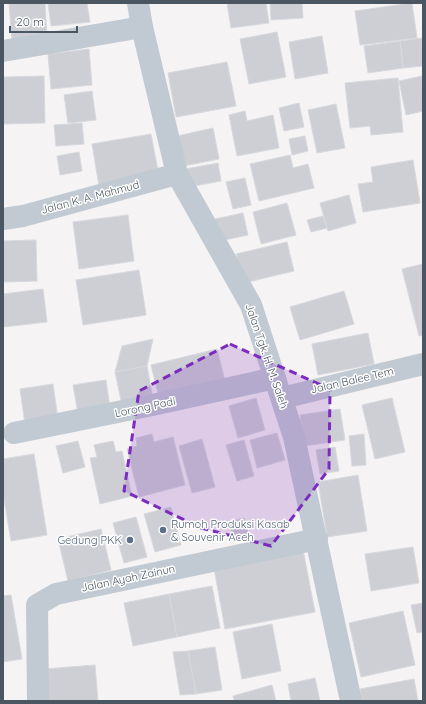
<svg xmlns="http://www.w3.org/2000/svg" width="426" height="704" font-family="Quicksand,sans-serif">
<style>
.building{fill:#cdcfd5;stroke:#d7d9de}
.lines{fill:none;stroke-linecap:round;stroke-linejoin:round}
.minor{stroke:#c1cad2;stroke-width:22}
.marked{fill:#7b2cbf;fill-opacity:0.2;stroke:#7b2cbf;stroke-width:3;stroke-dasharray:8 5;stroke-linejoin:round}
.service-dot{fill:#5c6f8a;stroke:#fff;stroke-width:1.5}
.labels{text-anchor:middle;stroke-width:3;stroke-linejoin:round;paint-order:stroke}
.street-label{font-size:11px;fill:#4a5661;stroke:#fff}
.service-label{font-size:11px;fill:#4e5e75;stroke:#fff;text-anchor:start}
</style>
<rect width="100%" height="100%" fill="#f5f3f3"/>
<g class="building">
<polygon points="9,3 45,3 47,38 12,40"/>
<polygon points="48,3 87,3 90,22 51,26"/>
<polygon points="227,3 266,3 269,23 231,28"/>
<polygon points="270,3 302,3 303,18 271,20"/>
<polygon points="412,3 417,38 360,45 355,11"/>
<polygon points="277,32 286,77 249,84 240,39"/>
<polygon points="322,36 328,73 295,79 289,42"/>
<polygon points="422,38 423,66 403,68 400,41"/>
<polygon points="400,41 403,68 368,73 364,46"/>
<polygon points="89,49 92,85 51,89 48,54"/>
<polygon points="227,62 236,106 176,117 168,73"/>
<polygon points="44,76 45,123 3,124 3,77"/>
<polygon points="422,76 423,111 406,115 399,81"/>
<polygon points="398,78 403,132 371,135 370,126 350,128 345,83"/>
<polygon points="92,91 96,120 68,123 64,95"/>
<polygon points="299,103 304,127 284,131 279,108"/>
<polygon points="336,104 345,148 317,153 308,110"/>
<polygon points="245,111 247,121 273,115 279,148 237,156 229,115"/>
<polygon points="82,123 84,144 56,146 54,125"/>
<polygon points="213,128 219,159 179,167 173,137"/>
<polygon points="151,134 159,176 99,186 92,144"/>
<polygon points="305,136 308,151 292,155 289,139"/>
<polygon points="79,152 82,171 60,175 57,156"/>
<polygon points="290,155 293,168 308,164 314,188 259,201 250,164"/>
<polygon points="413,160 420,203 363,212 358,184 373,182 371,167"/>
<polygon points="218,163 221,181 184,188 180,170"/>
<polygon points="245,178 251,205 233,209 226,182"/>
<polygon points="349,195 356,223 328,231 320,203"/>
<polygon points="287,203 296,235 261,244 253,212"/>
<polygon points="243,213 248,235 220,241 215,219"/>
<polygon points="128,215 134,261 79,269 73,222"/>
<polygon points="323,216 327,228 311,232 307,220"/>
<polygon points="36,240 37,281 3,282 3,241"/>
<polygon points="287,242 294,271 244,283 236,254"/>
<polygon points="423,264 423,335 419,336 402,269"/>
<polygon points="139,270 146,315 83,325 76,280"/>
<polygon points="43,289 47,322 3,327 3,294"/>
<polygon points="344,291 354,324 300,340 290,307"/>
<polygon points="368,333 374,364 318,375 312,344"/>
<polygon points="153,339 147,366 115,372 122,346"/>
<polygon points="217,349 226,385 160,401 151,365"/>
<polygon points="147,366 153,399 122,405 115,372"/>
<polygon points="106,380 110,408 78,414 73,385"/>
<polygon points="53,384 58,419 25,424 20,389"/>
<polygon points="256,398 265,430 238,438 229,406"/>
<polygon points="392,398 405,452 375,459 362,405"/>
<polygon points="340,409 345,440 304,446 300,415"/>
<polygon points="277,433 285,460 257,468 250,440"/>
<polygon points="152,434 154,442 173,437 185,485 139,497 127,449 137,446 136,438"/>
<polygon points="364,434 366,465 352,466 349,436"/>
<polygon points="202,439 215,487 192,493 179,446"/>
<polygon points="244,440 254,476 237,481 226,445"/>
<polygon points="78,441 85,467 63,473 56,446"/>
<polygon points="113,441 116,452 122,451 132,496 100,504 90,458 97,457 94,445"/>
<polygon points="335,447 339,471 320,474 316,450"/>
<polygon points="34,454 47,535 11,541 3,493 3,459"/>
<polygon points="358,475 367,531 327,537 318,482"/>
<polygon points="171,507 181,545 155,552 144,514"/>
<polygon points="136,517 147,557 124,563 113,523"/>
<polygon points="244,518 248,534 233,538 229,522"/>
<polygon points="101,529 111,570 68,581 58,539"/>
<polygon points="413,547 419,583 371,591 365,554"/>
<polygon points="303,550 315,612 225,629 214,568"/>
<polygon points="212,586 220,628 177,637 169,594"/>
<polygon points="169,594 177,637 133,646 124,603"/>
<polygon points="11,595 22,659 3,662 3,596"/>
<polygon points="423,603 423,632 417,633 411,605"/>
<polygon points="403,611 415,665 361,677 349,623"/>
<polygon points="272,624 281,671 242,679 233,632"/>
<polygon points="215,647 222,690 196,694 188,651"/>
<polygon points="188,651 196,694 180,695 173,652"/>
<polygon points="95,665 98,701 46,701 44,669"/>
<polygon points="315,678 320,701 291,701 288,684"/>
<polygon points="414,679 418,701 362,701 360,689"/>
<polygon points="272,685 276,701 234,701 233,696"/>
</g>
<g class="lines">
<g class="minor">
<polyline points="138,3 142,27 177,174 251,305 294,437 351,701"/>
<polyline points="3,51 142,27"/>
<polyline points="3,219 23,216 177,174"/>
<polyline points="282,398 423,364"/>
<polyline points="14,433 157,404 275,378"/>
<polyline points="38,701 37,605 56,594 317,539"/>
</g>
</g>
<path class="marked" d="M230 344 330 389 329 469 271 546 201 528 124 491 139 391Z"/>
<g class="service-dot">
<circle cx="163" cy="530" r="4"/>
<circle cx="130" cy="540" r="4"/>
</g>
<g class="labels">
<g class="street-label">
<text transform="translate(90 197) rotate(-15)" y="4">Jalan K. A. Mahmud</text>
<text transform="translate(267 356) rotate(71)" y="4">Jalan Tgk. H. M. Saleh</text>
<text transform="translate(352 380) rotate(-13)" y="4">Jalan Balee Tem</text>
<text transform="translate(145 407) rotate(-12)" y="4">Lorong Padi</text>
<text transform="translate(128 578) rotate(-12)" y="4">Jalan Ayah Zainun</text>
</g>
<g class="service-label">
<text x="171" y="528">Rumoh Produksi Kasab<tspan x="171" dy="13">&amp; Souvenir Aceh</tspan></text>
<text x="122" y="544" text-anchor="end">Gedung PKK</text>
</g>
</g>
<rect width="426" height="704" fill="none" stroke="#4a5661" stroke-width="8"/>
<path d="M10 26v6h67v-6" fill="none" stroke="#4a5661" stroke-width="2"/>
<text x="16" y="26" font-size="12" fill="#4a5661" stroke="#ffffff" stroke-width="3" paint-order="stroke">20 m</text>
</svg>
